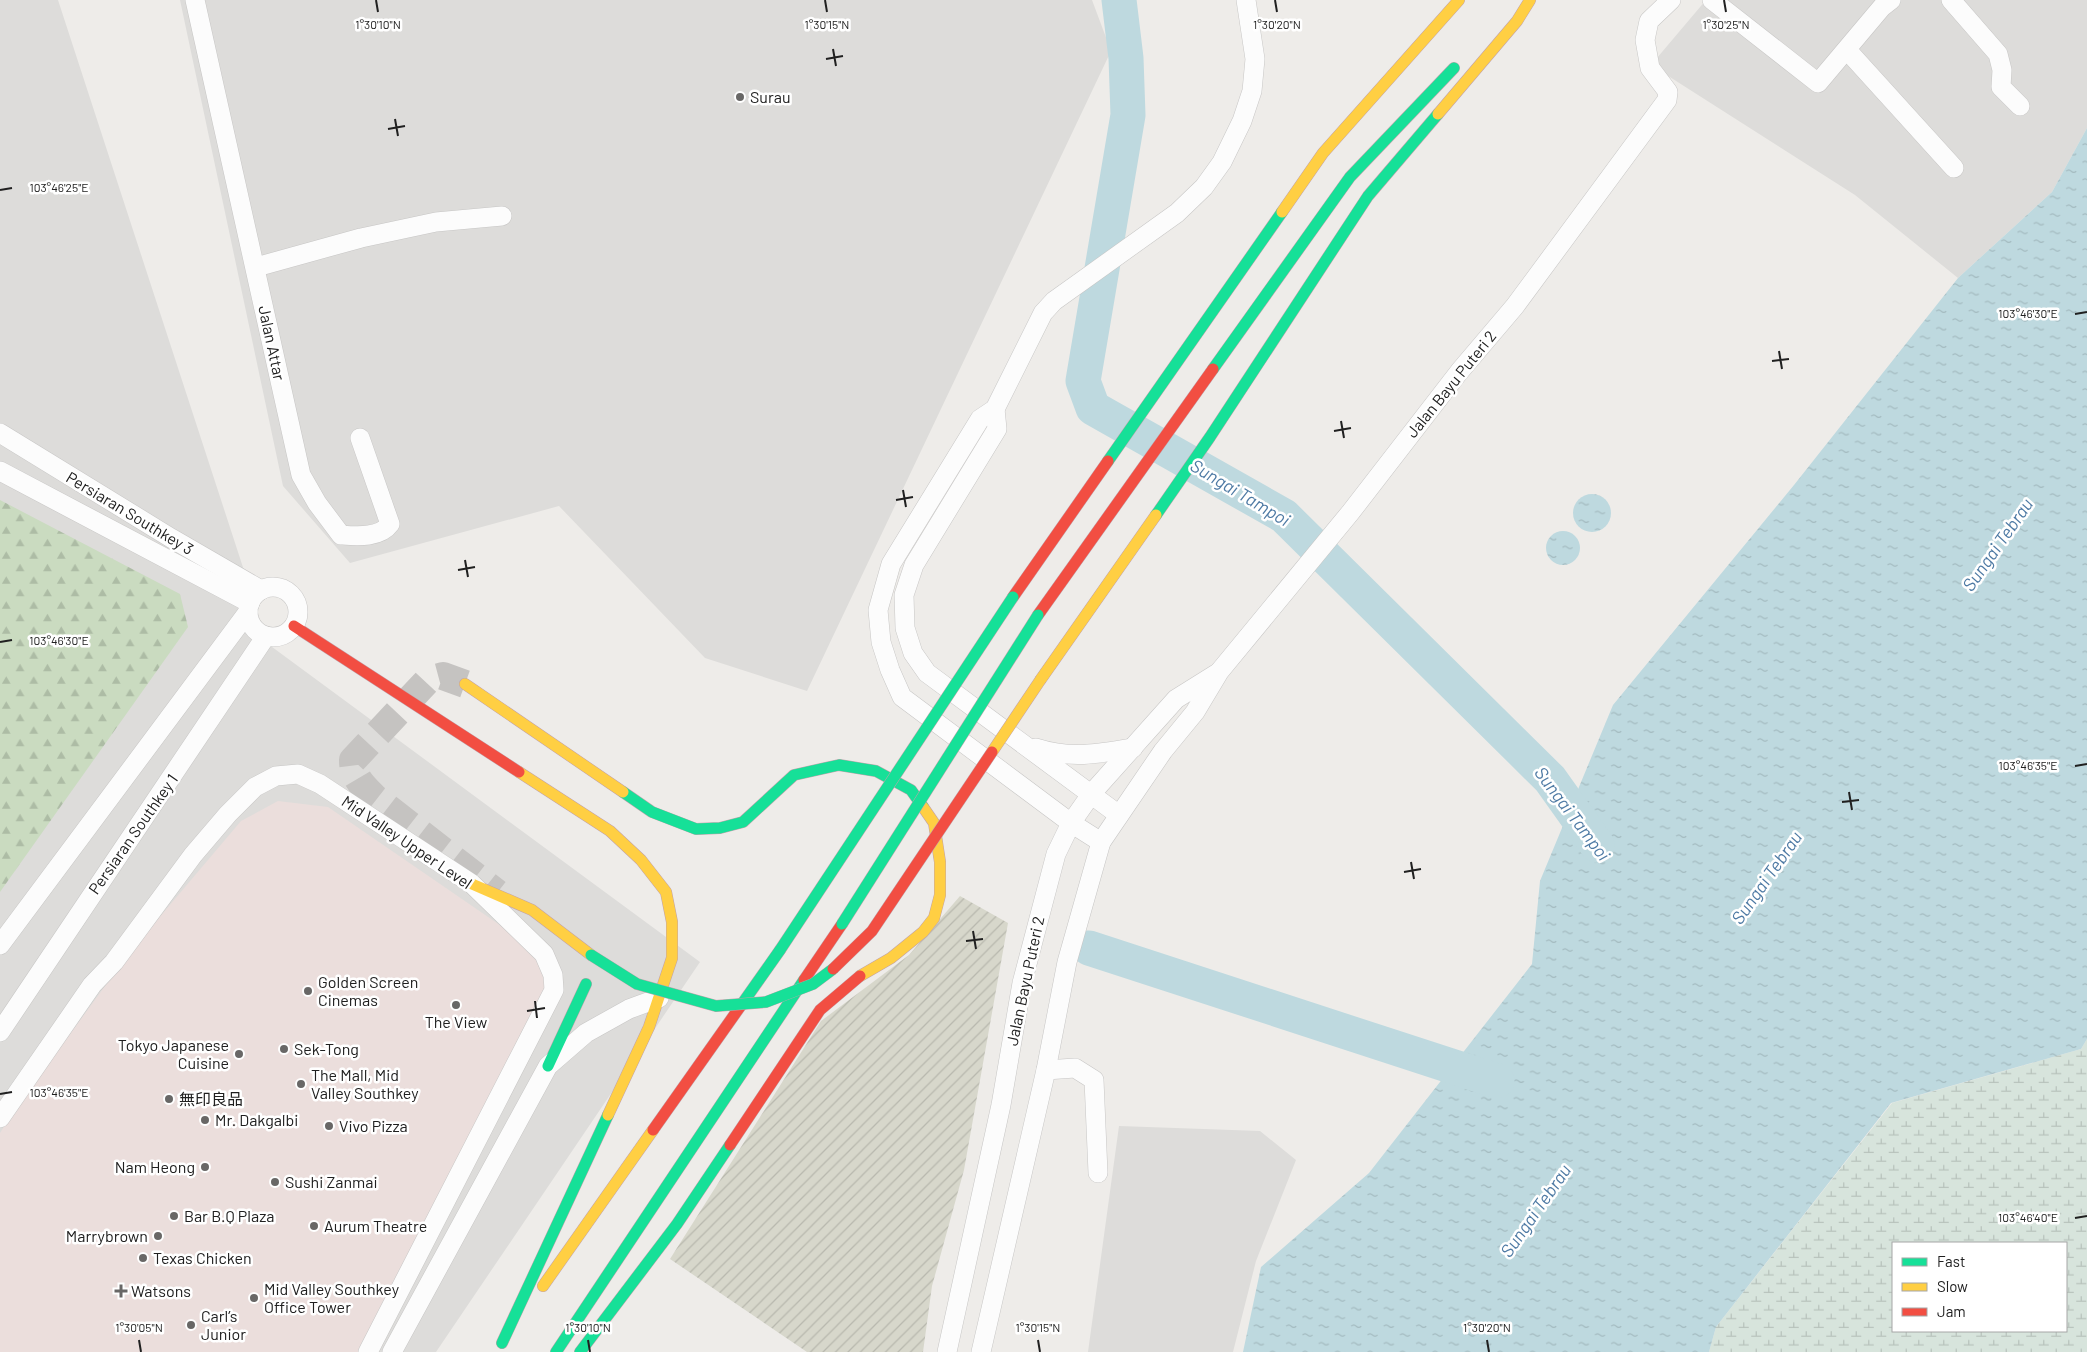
<svg xmlns="http://www.w3.org/2000/svg" width="2087" height="1352" font-family="Barlow,'Noto Sans SC',sans-serif">
<style>
.residential{fill:#dddcda}
.commercial{fill:#ebdedc}
.construction{fill:url(#construction-furrows)}
.forest{fill:url(#forest-firs)}
.wetland{fill:url(#wetland-marsh);fill-rule:evenodd}
.water{fill:url(#water-ripples)}
.lines{fill:none;stroke-linecap:round;stroke-linejoin:round}
.river{stroke:#bed9df;stroke-width:35}
.highway-tunnel{stroke:#c5c3c1;stroke-width:28;stroke-dasharray:28 14;stroke-linecap:butt}
.street-casing{stroke:#c7c6c5;stroke-width:20}
.fast-casing{stroke:#c2a2ab;stroke-width:12}
.slow-casing{stroke:#c2a2ab;stroke-width:12}
.jam-casing{stroke:#c2a2ab;stroke-width:12}
.street{stroke:#fcfcfc;stroke-width:19}
.fast{stroke:#16e098;stroke-width:11}
.slow{stroke:#ffcf43;stroke-width:11}
.jam{stroke:#f24e42;stroke-width:11}
.fast-bridge-casing{stroke:#c2a2ab;stroke-width:12;stroke-linecap:butt}
.slow-bridge-casing{stroke:#c2a2ab;stroke-width:12;stroke-linecap:butt}
.jam-bridge-casing{stroke:#c2a2ab;stroke-width:12;stroke-linecap:butt}
.fast-bridge{stroke:#16e098;stroke-width:11}
.slow-bridge{stroke:#ffcf43;stroke-width:11}
.jam-bridge{stroke:#f24e42;stroke-width:11}
.ticks{fill:none;stroke:#202020;stroke-width:2}
.poi-dot{fill:#686766;stroke:#fff;stroke-width:2}
.labels{text-anchor:middle;stroke-width:5;stroke-linejoin:round;paint-order:stroke}
.poi-label{font-size:16px;fill:#202020;stroke:#fff;text-anchor:start}
.street-label{font-size:16px;fill:#202020;stroke:#fff}
.water-label{font-size:18px;font-style:italic;fill:#4e7aa4;stroke:#fff}
.ticks-label{font-size:12px;text-anchor:middle;fill:#202020;stroke:#fff;stroke-width:5;stroke-linejoin:round;paint-order:stroke}
</style>
<defs>
<pattern id="construction-furrows" width="10" height="10" patternUnits="userSpaceOnUse" patternTransform="scale(1.25)"><rect width="10" height="10" fill="#d7d7cb"/><path d="M-1 1l2-2M0 10L10 0M9 11l2-2" fill="none" stroke="#b8b8ae"/></pattern>
<pattern id="forest-firs" width="22" height="20" patternUnits="userSpaceOnUse" patternTransform="scale(1.25)"><rect width="22" height="20" fill="#cadbc0"/><path d="M5 1l3.5 6h-7zM16 11l3.5 6h-7z" fill="#adbca5"/></pattern>
<pattern id="wetland-marsh" width="20" height="14" patternUnits="userSpaceOnUse" patternTransform="scale(1.25)"><rect width="20" height="14" fill="#d7e4dc"/><path d="M1 5h8M5 5V1M11 12h8M15 12V8" fill="none" stroke="#b8c3bc"/></pattern>
<pattern id="water-ripples" width="26" height="14" patternUnits="userSpaceOnUse" patternTransform="scale(1.25)"><rect width="26" height="14" fill="#bed9df"/><path d="M2 4q2-2 4 0t4 0M15 11q2-2 4 0t4 0" fill="none" stroke="#a3babf"/></pattern>
</defs>
<rect width="100%" height="100%" fill="#eeece9"/>
<g class="residential">
<polygon points="0,0 58,0 268,644 700,962 436,1352 0,1352"/>
<polygon points="180,0 1092,0 1111,51 807,691 705,658 559,506 350,563 283,486"/>
<polygon points="1706,0 2087,0 2087,128 2052,192 1958,278 1855,195 1651,65"/>
<polygon points="1119,1126 1260,1131 1296,1160 1256,1261 1233,1352 1088,1352"/>
</g>
<polygon class="commercial" points="278,801 328,807 510,932 537,957 546,976 547,987 358,1352 0,1352 0,1133 18,1105 130,952 241,821"/>
<polygon class="construction" points="960,896 1008,923 964,1170 932,1286 923,1352 807,1352 670,1259 821,1021 909,955"/>
<polygon class="forest" points="0,500 180,594 188,627 0,892"/>
<path class="wetland" d="M2087 1039V1352H1709L1716 1327 1892 1103 2081 1049ZM1893 1243H2066V1331H1893Z"/>
<g class="water">
<polygon points="2087,128 2087,1039 2081,1049 1891,1103 1716,1327 1709,1352 1243,1352 1261,1267 1369,1173 1532,964 1540,881 1613,705 1794,485 1958,278 2052,192"/>
<circle cx="1592" cy="513" r="19"/>
<circle cx="1563" cy="548" r="17"/>
</g>
<g class="lines">
<g class="river">
<polyline points="1119,0 1126,58 1128,115 1083,381 1093,408 1284,516 1550,779 1597,845"/>
<polyline points="1089,948 1497,1081"/>
</g>
<path class="highway-tunnel" d="M465 684 443 676 428 680 353 760C353 778 363 786 375 798L497 893"/>
<g class="street-casing">
<g id="street">
<path d="M195 0 301 475 317 503 341 535C357 536 380 538 390 524L360 438"/>
<polyline points="1712,0 1818,83 1882,7 1891,0"/>
<polyline points="1951,0 1998,54 2002,70 2001,87 2020,106"/>
<polyline points="1847,50 1954,168"/>
<polyline points="256,267 361,238 436,222 502,216"/>
<polyline points="995,409 997,429 914,565 904,595 905,628 913,653 927,673 1119,815"/>
<polyline points="0,433 171,538 261,590"/>
<polyline points="0,471 250,603"/>
<circle cx="273" cy="612" r="25"/>
<path d="M1036 748C1070 759 1098 754 1133 748"/>
<polyline points="1101,842 1071,823 902,697 890,670 881,642 878,610 891,564 980,419 995,409 1043,313 1054,301 1177,213 1204,187 1222,162 1242,121 1252,91 1255,59 1246,0"/>
<polyline points="0,945 248,612"/>
<polyline points="0,1032 266,636"/>
<polyline points="1046,1070 1075,1068 1094,1080 1098,1173"/>
<polyline points="0,1118 92,985 114,962 193,855 228,814 255,787 276,776 298,774 320,784 472,884 544,954 553,975 554,990 368,1352"/>
<polyline points="392,1352 548,1066 586,1033 629,1009 659,998"/>
<polyline points="947,1352 1001,1105 1022,983 1056,854 1071,823 1092,793 1176,699 1216,674"/>
<polyline points="981,1352 1046,1070 1067,962 1101,842 1163,751 1195,712 1219,672 1350,513 1459,372 1515,306 1667,100 1668,92 1650,68 1645,40 1649,21 1671,0"/>
</g>
</g>
<g class="fast-casing">
<g id="fast">
<polyline points="1213,369 1350,177 1454,68"/>
<polyline points="1108,461 1282,212"/>
<polyline points="1156,515 1210,437 1368,196 1438,114"/>
<polyline points="623,792 652,812 696,829 720,828 743,822 794,775 839,765 876,771 911,790 923,807"/>
<polyline points="742,1004 780,950"/>
<polyline points="548,1066 586,984"/>
<polyline points="502,1343 608,1115"/>
<polyline points="556,1352 804,980"/>
<polyline points="580,1352 677,1224 730,1145"/>
</g>
</g>
<g class="slow-casing">
<g id="slow">
<polyline points="1438,114 1517,21 1530,0"/>
<polyline points="1282,212 1323,153 1459,0"/>
<polyline points="1041,679 1156,515"/>
<polyline points="465,684 623,792"/>
<polyline points="519,772 610,831 641,860 666,892 672,922 672,958 649,1027 608,1115"/>
<polyline points="472,884 532,910 591,955"/>
<polyline points="860,976 891,958 923,932 934,918 940,895 940,862 934,823 923,807"/>
<polyline points="543,1286 653,1130"/>
</g>
</g>
<g class="jam-casing">
<g id="jam">
<polyline points="1013,597 1108,461"/>
<polyline points="1038,615 1213,369"/>
<polyline points="294,626 519,772"/>
<polyline points="804,980 842,924"/>
<polyline points="653,1130 742,1004"/>
<polyline points="730,1145 820,1010 860,976"/>
</g>
</g>
<use href="#street" class="street"/>
<use href="#fast" class="fast"/>
<use href="#slow" class="slow"/>
<use href="#jam" class="jam"/>
<g class="fast-bridge-casing">
<g id="fast-bridge">
<polyline points="842,924 1038,615"/>
<polyline points="780,950 1013,597"/>
<polyline points="591,955 637,984 716,1006 766,1002 813,984 833,969"/>
</g>
</g>
<g class="slow-bridge-casing">
<polyline id="slow-bridge" points="992,752 1041,679"/>
</g>
<g class="jam-bridge-casing">
<polyline id="jam-bridge" points="833,969 872,931 992,752"/>
</g>
<use href="#fast-bridge" class="fast-bridge"/>
<use href="#slow-bridge" class="slow-bridge"/>
<use href="#jam-bridge" class="jam-bridge"/>
</g>
<path class="ticks" d="M376 0 378 12M825 0 827 12M1275 0 1277 12M1724 0 1726 12M833 49 836 66M826 59 843 56M395 119 398 136M388 129 405 126M0 190 12 188M2075 314 2087 312M1779 351 1782 369M1772 361 1789 359M1341 421 1344 438M1334 431 1351 428M903 490 906 507M896 500 913 497M465 560 468 577M458 570 475 567M0 642 12 640M2075 766 2087 764M1849 792 1852 810M1842 802 1859 800M1411 862 1414 879M1404 872 1421 869M973 931 976 949M966 941 983 939M535 1001 537 1018M527 1011 545 1008M0 1094 12 1092M2075 1218 2087 1216M139 1340 141 1352M588 1340 590 1352M1038 1340 1040 1352M1487 1340 1489 1352"/>
<g class="poi-dot">
<circle cx="740" cy="97" r="5"/>
<circle cx="308" cy="991" r="5"/>
<circle cx="456" cy="1005" r="5"/>
<circle cx="284" cy="1049" r="5"/>
<circle cx="239" cy="1054" r="5"/>
<circle cx="301" cy="1084" r="5"/>
<circle cx="169" cy="1099" r="5"/>
<circle cx="205" cy="1120" r="5"/>
<circle cx="329" cy="1126" r="5"/>
<circle cx="205" cy="1167" r="5"/>
<circle cx="275" cy="1182" r="5"/>
<circle cx="174" cy="1216" r="5"/>
<circle cx="314" cy="1226" r="5"/>
<circle cx="158" cy="1236" r="5"/>
<circle cx="143" cy="1258" r="5"/>
<path d="M118.5 1283.5h5v5h5v5h-5v5h-5v-5h-5v-5h5z"/>
<circle cx="254" cy="1298" r="5"/>
<circle cx="191" cy="1325" r="5"/>
</g>
<g class="labels">
<g class="poi-label">
<text x="750" y="103">Surau</text>
<text x="318" y="988">Golden Screen<tspan x="318" dy="18">Cinemas</tspan></text>
<text x="456" y="1028" text-anchor="middle">The View</text>
<text x="229" y="1051" text-anchor="end">Tokyo Japanese<tspan x="229" dy="18">Cuisine</tspan></text>
<text x="294" y="1055">Sek-Tong</text>
<text x="311" y="1081">The Mall, Mid<tspan x="311" dy="18">Valley Southkey</tspan></text>
<text x="179" y="1105">無印良品</text>
<text x="215" y="1126">Mr. Dakgalbi</text>
<text x="339" y="1132">Vivo Pizza</text>
<text x="195" y="1173" text-anchor="end">Nam Heong</text>
<text x="285" y="1188">Sushi Zanmai</text>
<text x="184" y="1222">Bar B.Q Plaza</text>
<text x="324" y="1232">Aurum Theatre</text>
<text x="148" y="1242" text-anchor="end">Marrybrown</text>
<text x="153" y="1264">Texas Chicken</text>
<text x="264" y="1295">Mid Valley Southkey<tspan x="264" dy="18">Office Tower</tspan></text>
<text x="131" y="1297">Watsons</text>
<text x="201" y="1322">Carl’s<tspan x="201" dy="18">Junior</tspan></text>
</g>
<g class="street-label">
<text transform="translate(272 343) rotate(78)" y="6">Jalan Attar</text>
<text transform="translate(1451 384) rotate(-51)" y="6">Jalan Bayu Puteri 2</text>
<text transform="translate(130 513) rotate(31)" y="6">Persiaran Southkey 3</text>
<text transform="translate(133 834) rotate(-55)" y="6">Persiaran Southkey 1</text>
<text transform="translate(407 842) rotate(34)" y="6">Mid Valley Upper Level</text>
<text transform="translate(1025 981) rotate(-78)" y="6">Jalan Bayu Puteri 2</text>
</g>
<g class="water-label">
<text transform="translate(1240 493) rotate(31)" y="6">Sungai Tampoi</text>
<text transform="translate(1998 545) rotate(-55)" y="6">Sungai Tebrau</text>
<text transform="translate(1572 814) rotate(53)" y="6">Sungai Tampoi</text>
<text transform="translate(1767 878) rotate(-55)" y="6">Sungai Tebrau</text>
<text transform="translate(1536 1211) rotate(-55)" y="6">Sungai Tebrau</text>
</g>
</g>
<g class="ticks-label">
<text x="378" y="29">1°30'10"N</text>
<text x="827" y="29">1°30'15"N</text>
<text x="1277" y="29">1°30'20"N</text>
<text x="1726" y="29">1°30'25"N</text>
<text x="59" y="192">103°46'25"E</text>
<text x="2028" y="318">103°46'30"E</text>
<text x="59" y="645">103°46'30"E</text>
<text x="2028" y="770">103°46'35"E</text>
<text x="59" y="1097">103°46'35"E</text>
<text x="2028" y="1222">103°46'40"E</text>
<text x="139" y="1332">1°30'05"N</text>
<text x="588" y="1332">1°30'10"N</text>
<text x="1038" y="1332">1°30'15"N</text>
<text x="1487" y="1332">1°30'20"N</text>
</g>
<rect x="1892" y="1242" width="175" height="90" fill="#ffffff" stroke="#a6a6a6"/>
<rect x="1902" y="1258" width="25" height="8" fill="#16e098" stroke="#a6a6a6"/>
<text x="1937" y="1267" font-size="15" fill="#202020">Fast</text>
<rect x="1902" y="1283" width="25" height="8" fill="#ffcf43" stroke="#a6a6a6"/>
<text x="1937" y="1292" font-size="15" fill="#202020">Slow</text>
<rect x="1902" y="1308" width="25" height="8" fill="#f24e42" stroke="#a6a6a6"/>
<text x="1937" y="1317" font-size="15" fill="#202020">Jam</text>
</svg>
